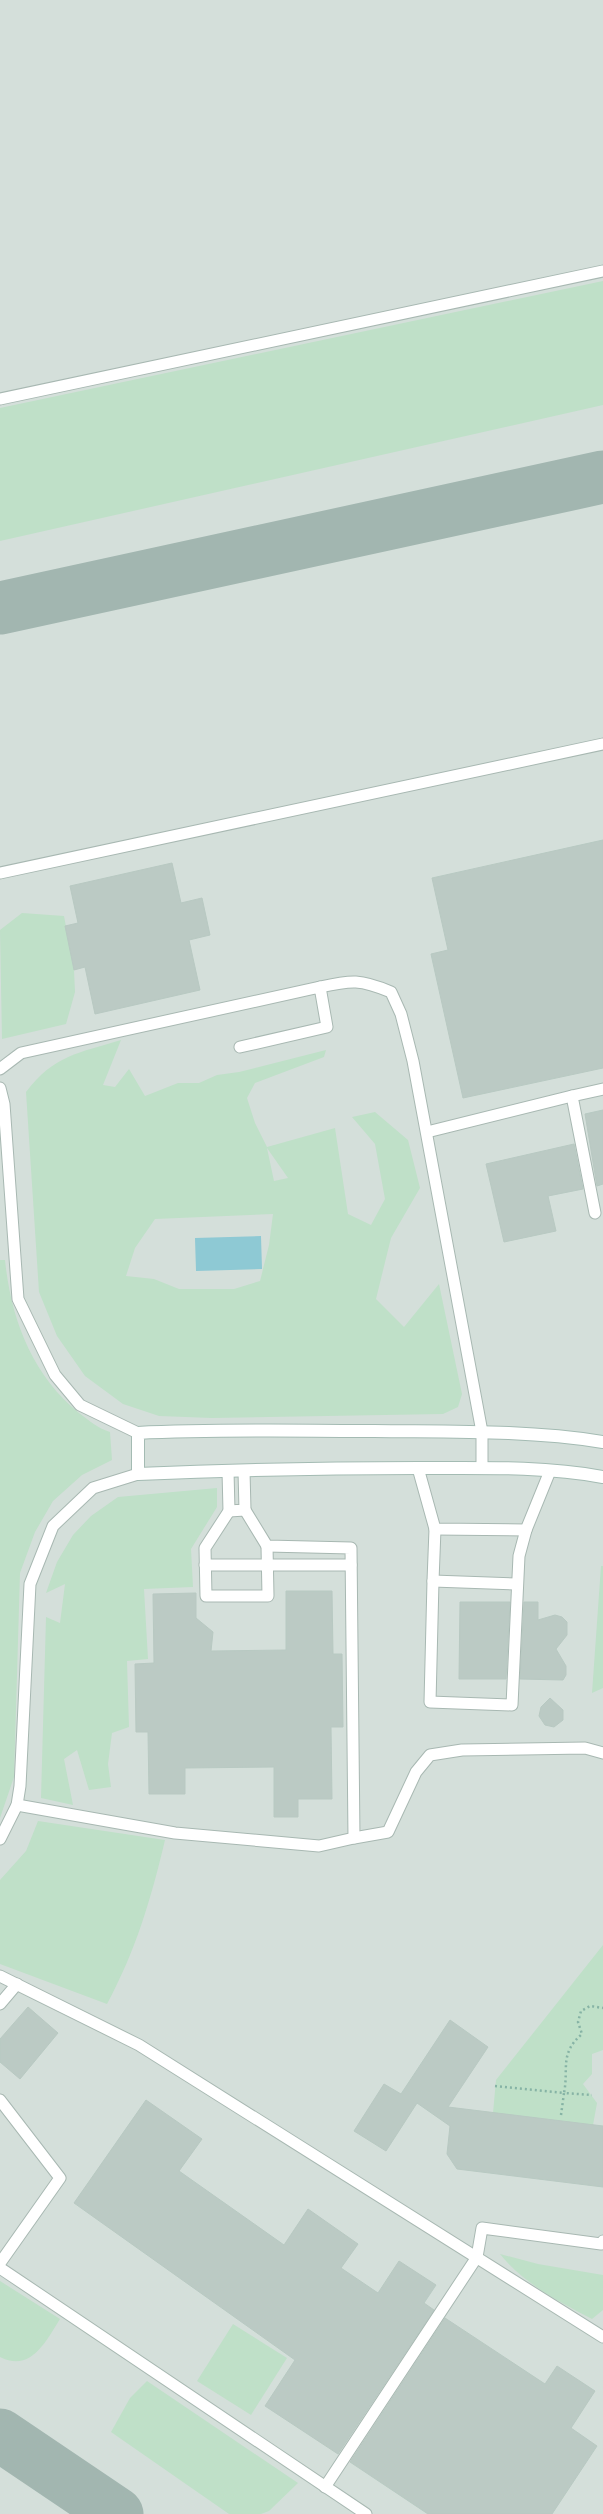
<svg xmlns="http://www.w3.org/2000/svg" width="603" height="2514" font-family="'Work Sans',sans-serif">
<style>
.built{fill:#d4dfda}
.green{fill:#bfe0c8;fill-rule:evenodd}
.water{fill:#8ec9d4}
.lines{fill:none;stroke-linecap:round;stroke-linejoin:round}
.taxiway{stroke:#a2b6b0;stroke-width:53}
.building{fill:#bbcac4;stroke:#b8c9c2}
.lane-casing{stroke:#a8b8b2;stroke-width:13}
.secondary-casing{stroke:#a4bbb3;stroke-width:14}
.path{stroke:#86b3a5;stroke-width:2.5;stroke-dasharray:2 3;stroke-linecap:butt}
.lane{stroke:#fff;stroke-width:11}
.secondary{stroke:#fff;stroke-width:12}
</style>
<rect width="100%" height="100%" fill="#e6efeb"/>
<rect class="built" x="0" y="0" width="603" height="2514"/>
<g class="green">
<polygon points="603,281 603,405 0,541 0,408"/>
<polygon points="22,913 64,916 74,970 75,992 66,1024 2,1039 0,930"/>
<path d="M121 1040 103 1085 115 1087 129 1069 145 1096 178 1083H199L217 1075 239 1072 326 1050 324 1057 255 1083 247 1098 255 1123 267 1147 335 1128 348 1214 371 1225 385 1199 375 1144 352 1117 375 1112 408 1140 420 1188 391 1238 376 1299 404 1327 439 1284 462 1394 458 1407 443 1414 212 1418 159 1416 123 1404 85 1376 57 1336 39 1292 26 1092C54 1055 79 1053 121 1040ZM267 1148 288 1178 274 1181ZM273 1214 269 1245 260 1281 234 1289H179L154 1279 126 1276 135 1248 155 1219Z"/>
<path d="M0 1260H5C11 1319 32 1375 79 1413 90 1421 97 1428 110 1432L112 1460 82 1475 53 1501 35 1532 20 1573 14 1777 0 1818Z"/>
<polygon points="217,1488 217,1507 191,1549 193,1587 144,1589 148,1659 127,1661 129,1727 112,1733 108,1764 111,1787 89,1790 77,1750 64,1759 73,1805 41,1798 46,1617 60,1623 65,1584 46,1593 57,1562 73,1535 91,1516 118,1497"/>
<polygon points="601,1566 603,1566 603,1688 592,1693"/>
<path d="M38 1821 165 1840C151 1899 136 1950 107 2004L0 1964V1880L26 1851Z"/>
<polygon points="603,1945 603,2050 592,2054 592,2074 583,2084 597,2103 593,2125 493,2113 496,2080"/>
<path d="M500 2254 538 2264 603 2275V2310L592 2319C559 2302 523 2283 500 2254Z"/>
<path d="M0 2281 60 2319C46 2341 31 2373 0 2357Z"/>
<polygon points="233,2324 287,2358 251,2415 197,2381"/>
<polygon points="147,2381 298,2483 269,2511 261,2514 229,2514 111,2432 130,2398"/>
</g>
<polygon class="water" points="261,1236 262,1269 196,1271 195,1238"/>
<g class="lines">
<g class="taxiway">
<polyline points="0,608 603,477"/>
<polyline points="0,2435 117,2514"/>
</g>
</g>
<g class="building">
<polygon points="603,840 603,1068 463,1098 431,954 448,950 432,878"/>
<polygon points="172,863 181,903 202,898 210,935 189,940 200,990 95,1014 85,967 74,970 65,926 78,923 70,886"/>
<polygon points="603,1110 603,1184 597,1186 585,1114"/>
<polygon points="574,1144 583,1189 548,1196 556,1231 504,1242 486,1164"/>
<polygon points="286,1591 332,1591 333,1654 342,1654 343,1727 331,1727 332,1799 298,1799 298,1817 274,1817 274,1767 185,1768 185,1794 149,1794 148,1732 136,1732 135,1664 154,1663 153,1594 196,1593 196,1618 213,1632 211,1651 286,1650"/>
<polygon points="460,1602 510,1602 506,1679 459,1679"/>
<polygon points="524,1602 538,1602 538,1620 555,1615 562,1617 567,1622 567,1635 556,1649 566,1666 566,1675 563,1680 520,1679"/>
<polygon points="550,1698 563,1710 563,1720 554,1727 545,1725 539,1716 541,1707"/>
<polygon points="28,2007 58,2033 20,2079 0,2062 0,2039"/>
<polygon points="450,2020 488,2047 448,2107 603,2126 603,2187 457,2169 447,2154 450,2126 417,2103 386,2151 354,2131 384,2084 401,2094"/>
<polygon points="146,2100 202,2139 179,2171 284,2245 308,2209 358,2244 341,2268 378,2293 399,2261 436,2285 424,2303 434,2310 338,2454 265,2406 295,2360 74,2203"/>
<polygon points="445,2318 545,2384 557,2366 595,2391 571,2428 597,2446 552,2514 428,2514 350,2462"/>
</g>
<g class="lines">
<g class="lane-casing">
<g id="lane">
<polyline points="0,399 603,271"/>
<polyline points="0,873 603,744"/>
<path d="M320 987C352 980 360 979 391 992L401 1014 413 1061 482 1432V1468"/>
<polyline points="0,1069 21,1053 320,987 327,1027 240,1047"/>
<polyline points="0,1088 4,1104 18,1299 55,1375 80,1405 138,1433"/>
<polyline points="427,1132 572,1096"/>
<polyline points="595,1213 572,1096 603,1089"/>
<polyline points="418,1468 435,1529 526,1530 550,1471"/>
<polyline points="228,1471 229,1511 205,1548 206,1596 268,1596 267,1546"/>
<polyline points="229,1511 245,1510 244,1471"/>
<polyline points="435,1529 433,1581 517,1584"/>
<polyline points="205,1565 351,1565"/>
<polyline points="433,1581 430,1702 512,1705 519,1556 526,1530"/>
<polyline points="17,1805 175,1833 319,1846 354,1838 351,1548 267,1546 245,1510"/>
<polyline points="354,1838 388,1832 416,1772 430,1755 462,1750 585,1748 603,1753"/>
<polyline points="0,1839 17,1805 20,1786 30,1584 53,1526 93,1488 138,1474"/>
<polyline points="0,1976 139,2045 603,2337"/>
<polyline points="0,2004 17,1984"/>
<polyline points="0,2100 60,2178 0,2263"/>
<polyline points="0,2268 366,2514"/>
<polyline points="325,2487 477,2257 482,2228 601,2244 603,2241"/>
</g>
</g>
<g class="secondary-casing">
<path id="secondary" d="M603 1442C527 1430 450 1432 374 1431 295 1431 217 1429 138 1433V1474C231 1470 325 1468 419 1468 480 1468 543 1466 603 1477"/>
</g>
<g class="path">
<path d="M495 2086 564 2093C569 2068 559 2054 582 2034L578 2022 581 2011 590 2006 603 2008"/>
<polyline points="561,2115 564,2093 592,2095"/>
</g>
<use href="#lane" class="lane"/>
<use href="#secondary" class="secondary"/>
</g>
</svg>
